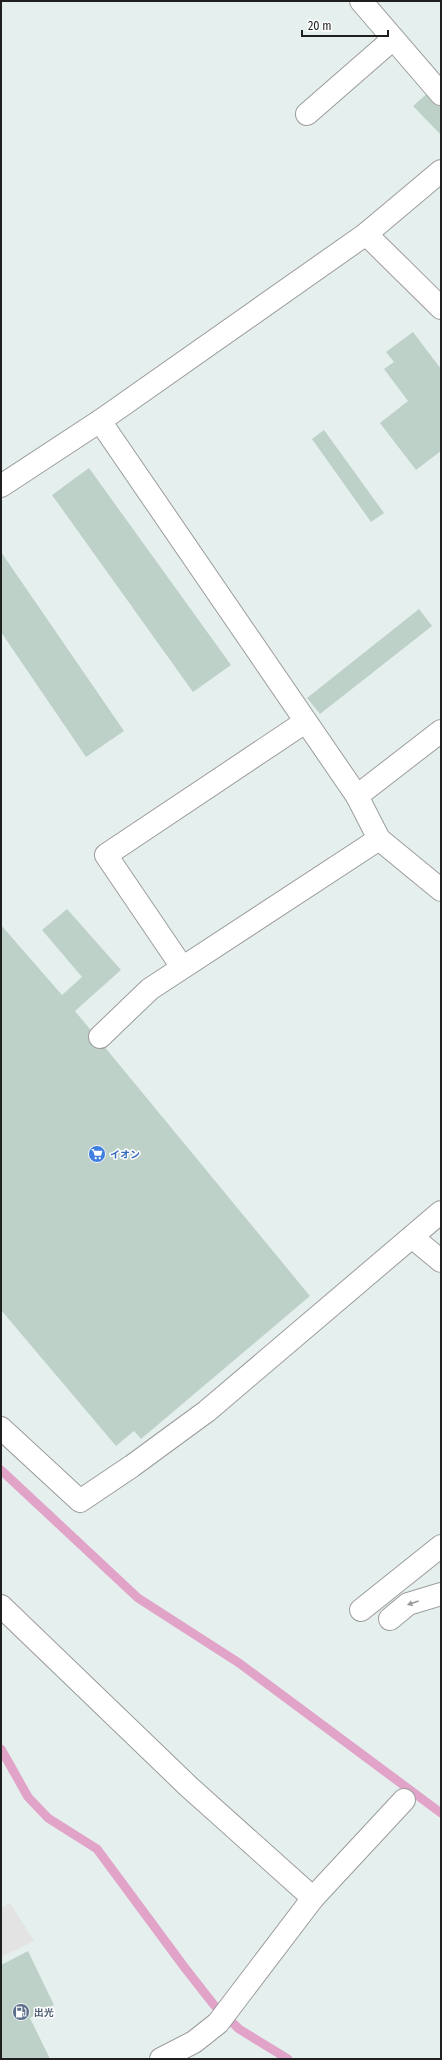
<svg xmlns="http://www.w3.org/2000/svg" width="442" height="2060" font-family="'Fira Sans Condensed','Noto Sans JP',sans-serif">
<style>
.parking{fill:#e3e3e3}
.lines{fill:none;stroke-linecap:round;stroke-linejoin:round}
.stream{stroke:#e1a3c8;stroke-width:9}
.building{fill:#bed1c9}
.minor-casing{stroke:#9c9c9c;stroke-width:24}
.minor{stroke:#fff;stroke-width:22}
.oneway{fill:#9a9a9a}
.labels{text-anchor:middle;stroke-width:3;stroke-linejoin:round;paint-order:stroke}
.shop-label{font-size:10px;font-weight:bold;fill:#366cbe;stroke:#fff;text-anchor:start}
.service-label{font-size:10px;font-weight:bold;fill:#4e5e75;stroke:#fff;text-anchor:start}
</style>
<rect width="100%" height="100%" fill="#e5f0ee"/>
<polygon class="parking" points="10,1903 34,1941 1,1957 1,1908"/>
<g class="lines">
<g class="stream">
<polyline points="1,1470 138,1598 239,1663 441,1813"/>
<polyline points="1,1749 28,1797 48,1818 97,1849 185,1968 214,2005 239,2029 288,2059"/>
</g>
</g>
<g class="building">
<polygon points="438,84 441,87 441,135 413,106"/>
<polygon points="413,332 441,369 441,451 416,470 380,423 408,401 384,369 394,362 386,352"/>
<polygon points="324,430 384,513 371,522 312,439"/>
<polygon points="89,468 231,665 193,692 52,495"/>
<polygon points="1,552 124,731 86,757 1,632"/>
<polygon points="419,609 432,626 320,714 307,698"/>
<polygon points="67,909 121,970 75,1011 310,1296 141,1439 134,1431 116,1446 1,1310 1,925 62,995 82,977 42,930"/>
<polygon points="28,1951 54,2005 30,2018 50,2059 1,2059 1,1965"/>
</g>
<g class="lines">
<g class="minor-casing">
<g id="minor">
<polyline points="361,1 441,94"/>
<polyline points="307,114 393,39"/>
<polyline points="366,234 441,308"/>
<polyline points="100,421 357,796 379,839 441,890"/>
<polyline points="1,486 100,421 366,234 441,171"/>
<polyline points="357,796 441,731"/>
<polyline points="182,967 106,855 305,722"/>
<polyline points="100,1037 150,989 379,839"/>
<polyline points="412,1237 441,1261"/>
<polyline points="1,1428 80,1501 132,1466 207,1411 441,1212"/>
<polyline points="1,1606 188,1786 313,1898"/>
<polyline points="361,1610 441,1546"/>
<polyline points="390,1619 408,1604 441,1594"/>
<polyline points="161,2059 194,2042 218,2023 313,1898 404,1800"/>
</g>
</g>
<use href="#minor" class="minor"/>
</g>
<defs><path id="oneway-solid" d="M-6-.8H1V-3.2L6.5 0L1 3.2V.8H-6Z"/></defs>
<use class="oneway" href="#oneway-solid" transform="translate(413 1603) rotate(161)"/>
<defs>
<g id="supermarket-disc" transform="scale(0.9)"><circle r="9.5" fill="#3f7fe0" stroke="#fff"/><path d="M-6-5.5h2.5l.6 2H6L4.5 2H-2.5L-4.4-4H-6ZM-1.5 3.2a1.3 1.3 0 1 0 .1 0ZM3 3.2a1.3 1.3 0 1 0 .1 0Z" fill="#fff"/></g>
<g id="fuel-disc" transform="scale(0.9)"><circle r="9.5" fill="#5c6f8a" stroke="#fff"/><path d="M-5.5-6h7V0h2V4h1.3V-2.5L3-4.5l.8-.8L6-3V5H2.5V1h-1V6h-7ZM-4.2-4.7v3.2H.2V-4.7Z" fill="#fff"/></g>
</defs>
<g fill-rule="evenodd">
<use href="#supermarket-disc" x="97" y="1154"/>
<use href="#fuel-disc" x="21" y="2012"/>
</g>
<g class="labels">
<g class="shop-label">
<text x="110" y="1158">イオン</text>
</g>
<g class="service-label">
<text x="34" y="2016">出光</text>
</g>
</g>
<rect width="442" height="2060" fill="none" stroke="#1f1f1f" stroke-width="4"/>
<path d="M302 30v6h86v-6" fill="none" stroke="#1f1f1f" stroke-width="2"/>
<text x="308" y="30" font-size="12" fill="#1f1f1f" stroke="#ffffff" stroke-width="3" paint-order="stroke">20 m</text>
</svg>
